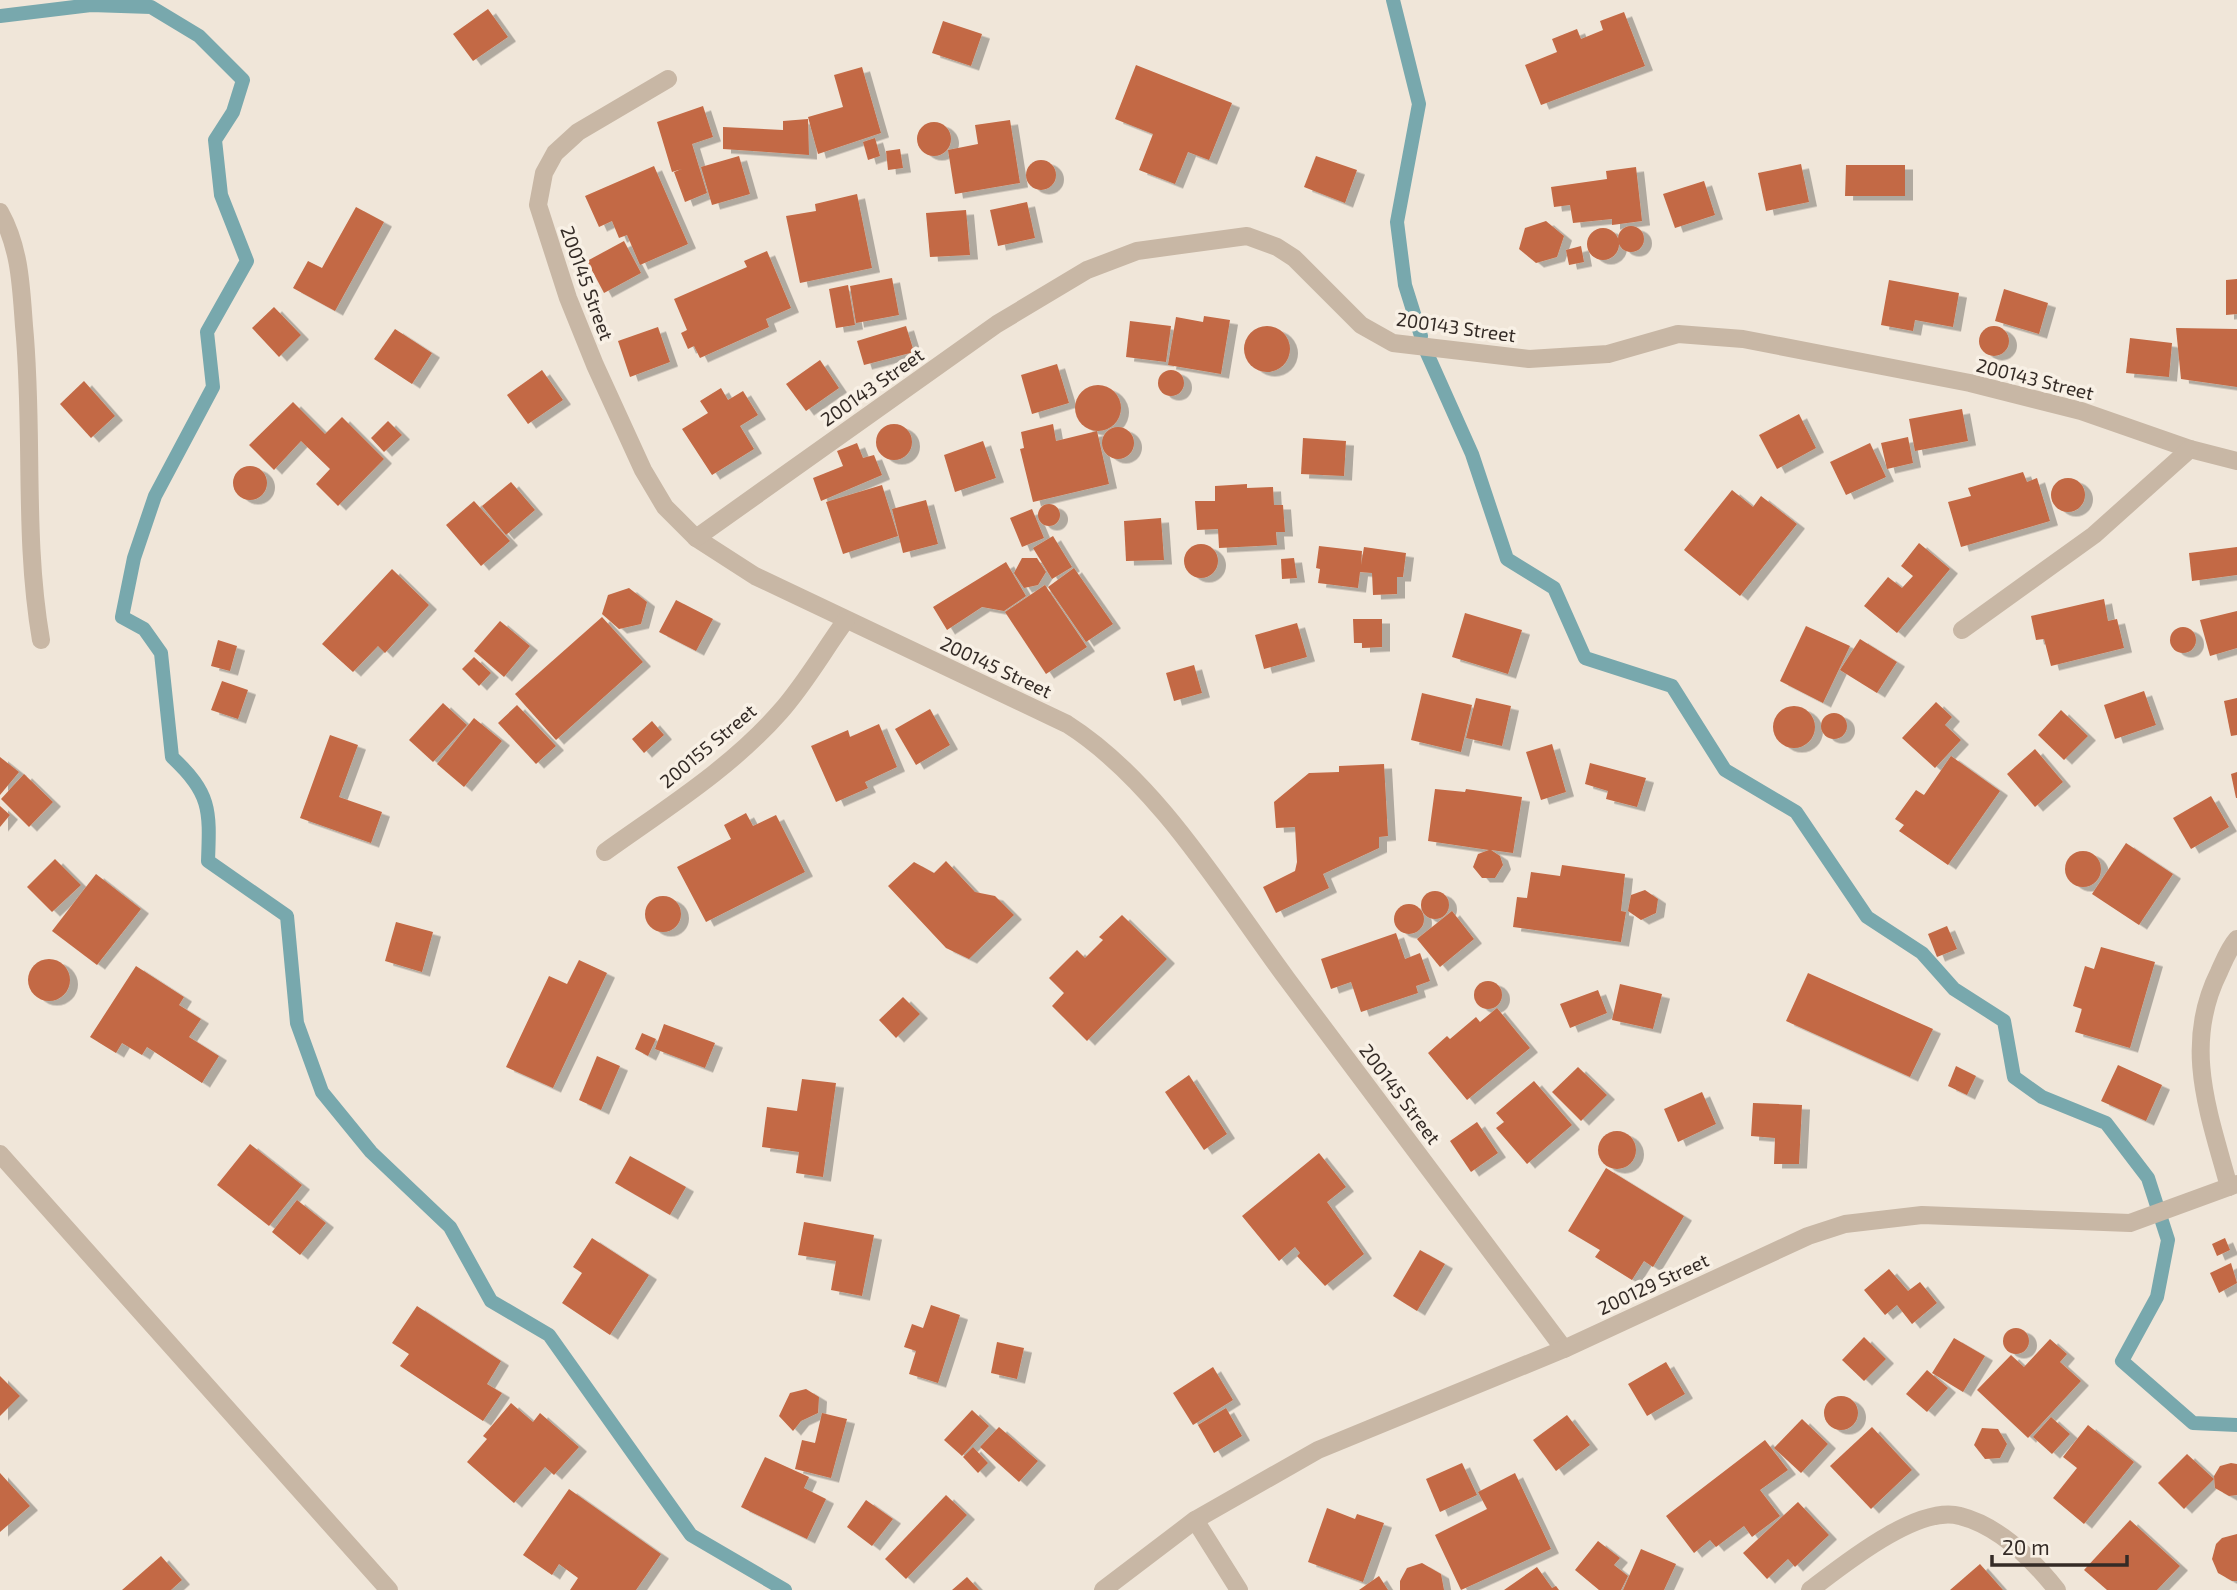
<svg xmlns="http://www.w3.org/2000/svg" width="2237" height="1590" font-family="'Exo 2',sans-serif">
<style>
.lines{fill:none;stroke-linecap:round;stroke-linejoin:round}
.stream{stroke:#78a8ad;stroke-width:14}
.building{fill:#c36944;filter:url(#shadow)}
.minor{stroke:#c8b7a5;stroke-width:18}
.labels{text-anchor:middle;stroke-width:7;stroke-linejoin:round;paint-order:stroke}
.street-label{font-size:19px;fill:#342b26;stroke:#f8f0e5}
</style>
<defs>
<filter id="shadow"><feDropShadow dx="8" dy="4.5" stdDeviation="0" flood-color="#0004"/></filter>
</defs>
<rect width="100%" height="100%" fill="#f0e6d9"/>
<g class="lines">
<g class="stream">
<polyline points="1393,0 1419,104 1397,222 1405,285 1421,336"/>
<path d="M0 16 91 5 151 7 199 36 243 80 233 112 215 140 221 195 247 261 207 332 213 387 155 496 134 558 122 617 144 629 161 653 172 757C211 794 210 809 208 861L287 916 297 1023 322 1092 371 1152 450 1227 491 1301 549 1335 691 1535 785 1590"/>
<polyline points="1426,351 1472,454 1507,559 1554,588 1585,658 1672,686 1725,770 1796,812 1867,917 1922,953 1954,989 2004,1021 2014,1077 2042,1097 2106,1123 2148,1178 2168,1240 2157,1297 2122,1361 2193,1423 2237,1425"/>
</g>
</g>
<g class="building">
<polygon points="488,9 508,37 473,61 453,34"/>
<polygon points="1624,12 1645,66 1541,105 1525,65 1557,52 1552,39 1577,29 1581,39 1603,30 1600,21"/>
<polygon points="943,21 982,34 971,66 932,53"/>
<polygon points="1136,65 1232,103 1209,160 1188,152 1175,184 1139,170 1153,134 1115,119"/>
<polygon points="862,67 881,133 818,154 808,117 843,107 834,75"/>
<polygon points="703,106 713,137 692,144 707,193 685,202 674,172 682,169 672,172 657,122"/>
<polygon points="808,119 809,155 723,149 723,127 783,130 783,121"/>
<polygon points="1010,120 1020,183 955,194 948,150 978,144 975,125"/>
<circle cx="934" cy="139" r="17"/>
<polygon points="875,138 880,156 868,160 863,142"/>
<polygon points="900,149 903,168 888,170 886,151"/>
<polygon points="739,156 750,194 712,205 701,167"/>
<polygon points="1316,156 1357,170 1345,203 1304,187"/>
<circle cx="1041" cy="175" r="15"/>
<polygon points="1801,164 1809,202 1766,211 1758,173"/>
<polygon points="1846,165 1905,165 1905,196 1845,196"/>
<polygon points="654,166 688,244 640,265 627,235 619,238 612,221 599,227 585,196"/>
<polygon points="1636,167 1642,221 1612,225 1612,219 1573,223 1570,205 1554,207 1551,187 1607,179 1606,171"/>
<polygon points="1704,181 1715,215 1675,228 1663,194"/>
<polygon points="857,194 872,268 800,283 786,216 816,211 815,204"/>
<polygon points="1027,202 1035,238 998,246 990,210"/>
<polygon points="356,207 384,222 335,311 293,288 308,261 322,268"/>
<polygon points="966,210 970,255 930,257 926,213"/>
<polygon points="1546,221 1564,236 1557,257 1536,263 1519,249 1525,228"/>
<circle cx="1631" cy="239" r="13"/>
<circle cx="1603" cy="244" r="16"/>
<polygon points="624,241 641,273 604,293 587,261"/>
<polygon points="1581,246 1584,262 1569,265 1566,250"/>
<polygon points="767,251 791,308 766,319 769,327 700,358 694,346 688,349 681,333 687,330 674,299 747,267 744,261"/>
<polygon points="892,278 899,315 856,323 850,286"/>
<polygon points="2237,279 2237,314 2226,315 2226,280"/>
<polygon points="1889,280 1959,293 1953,327 1915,320 1913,331 1881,325"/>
<polygon points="848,285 855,325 836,328 829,289"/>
<polygon points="2004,289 2048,303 2039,334 1995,321"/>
<polygon points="274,307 301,335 279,357 252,328"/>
<polygon points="1204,316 1230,320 1221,374 1168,365 1176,317 1203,322"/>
<polygon points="1130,321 1171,326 1166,362 1126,357"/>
<circle cx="1267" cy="349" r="23"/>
<polygon points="906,326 914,352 864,365 857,341"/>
<circle cx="1994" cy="341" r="15"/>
<polygon points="658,327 670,362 630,377 618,341"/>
<polygon points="2176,328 2237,329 2237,387 2181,379"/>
<polygon points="395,329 432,353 412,384 374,359"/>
<polygon points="2130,338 2172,343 2169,377 2126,373"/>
<polygon points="820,360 839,388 806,411 786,384"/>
<polygon points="1057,364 1069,403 1032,414 1021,375"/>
<circle cx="1171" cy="383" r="13"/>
<polygon points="542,370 563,400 528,424 507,395"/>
<polygon points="84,381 115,416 91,438 60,404"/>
<circle cx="1098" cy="408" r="23"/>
<polygon points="721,388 728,400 743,391 758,415 740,426 754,449 712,475 682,429 708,413 700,401"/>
<polygon points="293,402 325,434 342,417 384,459 338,506 316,484 330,469 301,441 274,470 249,445"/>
<polygon points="1962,409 1968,441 1915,451 1909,419"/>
<polygon points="1799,414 1816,448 1777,469 1759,435"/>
<polygon points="388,421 402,435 384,452 371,438"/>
<polygon points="1053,424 1056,441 1097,431 1109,484 1033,502 1020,449 1024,448 1021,432"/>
<circle cx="894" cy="442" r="18"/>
<circle cx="1118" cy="443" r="16"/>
<polygon points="1908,437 1913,463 1887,469 1881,443"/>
<polygon points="1303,438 1346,441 1344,476 1301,474"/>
<polygon points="983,441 996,478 955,492 944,455"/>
<polygon points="857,443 863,458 874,455 882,475 821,501 813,478 843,466 837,451"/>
<polygon points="1870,443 1886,477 1846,495 1830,462"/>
<circle cx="250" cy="483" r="17"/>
<polygon points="2023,472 2027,482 2037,478 2050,521 1961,547 1948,502 1971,496 1968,488"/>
<circle cx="2068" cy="495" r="17"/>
<polygon points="511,482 535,510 506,535 482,506"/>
<polygon points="1247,484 1247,488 1273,487 1274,505 1283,505 1285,532 1276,532 1277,545 1219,548 1218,529 1197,530 1195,501 1215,501 1215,486"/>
<polygon points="882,485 898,536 843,554 826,502"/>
<polygon points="1732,490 1753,507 1761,496 1797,524 1740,596 1684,550"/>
<polygon points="926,500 938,544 903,553 892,509"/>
<polygon points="474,501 510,541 481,566 446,525"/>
<circle cx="1049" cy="515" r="11"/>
<polygon points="1032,509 1044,538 1022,547 1010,518"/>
<polygon points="1161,518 1164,560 1126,561 1124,521"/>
<polygon points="1053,536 1072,567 1052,579 1033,548"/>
<polygon points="1919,543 1950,569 1897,633 1864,606 1888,577 1902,588 1913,576 1901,566"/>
<circle cx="1201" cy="561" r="17"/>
<polygon points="1319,546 1362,551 1361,565 1364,547 1406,553 1403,577 1397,577 1397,594 1373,595 1372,573 1360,572 1358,588 1318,583 1320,569 1316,568"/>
<polygon points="2237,547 2237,575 2192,581 2189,553"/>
<polygon points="1022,558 1037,558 1046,572 1038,585 1024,588 1014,573"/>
<polygon points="1294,558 1297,578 1282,579 1281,559"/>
<polygon points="1006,562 1026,596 1004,611 982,607 947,630 933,607"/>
<polygon points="1074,568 1113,624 1086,642 1048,587"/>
<polygon points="392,569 429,605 385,653 378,646 353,672 322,644"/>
<polygon points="1045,585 1087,647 1046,674 1005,612"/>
<polygon points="629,588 647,602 641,624 619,629 602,614 608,595"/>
<polygon points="2104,599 2108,621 2117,619 2124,648 2051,666 2044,639 2036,640 2031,616"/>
<polygon points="676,600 713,619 696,651 659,632"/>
<polygon points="2237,611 2237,648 2210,656 2200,620"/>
<polygon points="1465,613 1522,630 1508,674 1452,657"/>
<polygon points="602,617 643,662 556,740 515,694"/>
<polygon points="1353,619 1382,619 1382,647 1362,648 1362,643 1354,643"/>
<polygon points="500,621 530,646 504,677 474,651"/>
<polygon points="1297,623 1307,657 1264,669 1255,635"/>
<polygon points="1806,626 1850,646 1823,703 1780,681"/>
<circle cx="2183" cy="640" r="13"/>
<polygon points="1860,639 1897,662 1877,693 1840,670"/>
<polygon points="218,640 237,646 230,671 211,666"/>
<polygon points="474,657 491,673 479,686 462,669"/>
<polygon points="1194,665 1202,693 1174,701 1166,673"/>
<polygon points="222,681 248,690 238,719 211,710"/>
<polygon points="2144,691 2156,725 2115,739 2104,705"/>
<polygon points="1422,693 1472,705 1461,752 1411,740"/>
<polygon points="1476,698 1511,706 1502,746 1466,738"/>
<polygon points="2237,698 2237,735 2231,736 2224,701"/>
<polygon points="1936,702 1952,717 1945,725 1961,740 1935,768 1902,738"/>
<polygon points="443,703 467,725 433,762 409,740"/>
<polygon points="517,705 556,746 536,764 498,723"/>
<circle cx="1794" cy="727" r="21"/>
<polygon points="930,709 950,745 916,765 895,729"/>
<polygon points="2061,710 2088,736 2064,760 2038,735"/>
<circle cx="1834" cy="726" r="13"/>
<polygon points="474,718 502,741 464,787 437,764"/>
<polygon points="652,721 664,735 644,753 632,739"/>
<polygon points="879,724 897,767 865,782 868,788 836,802 811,746 848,730 850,737"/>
<polygon points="330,735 358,745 339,797 382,812 371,843 300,818"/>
<polygon points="1552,744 1566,792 1541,800 1526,752"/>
<polygon points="2035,749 2063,782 2035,807 2007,774"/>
<polygon points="1951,756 2000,791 1948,865 1899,831 1904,825 1895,819 1916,790 1924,795"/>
<polygon points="0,757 19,772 0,795"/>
<polygon points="1590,763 1646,778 1637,807 1606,799 1608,791 1585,784"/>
<polygon points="1384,764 1388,836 1379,837 1379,848 1323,874 1329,888 1276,913 1263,887 1295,871 1297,862 1295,827 1276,828 1274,802 1309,773 1339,772 1339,766"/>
<polygon points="2237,772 2237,798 2236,798 2231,774"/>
<polygon points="24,774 53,802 29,827 1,799"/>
<polygon points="1435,789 1465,792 1466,789 1522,797 1513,853 1491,850 1500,856 1503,865 1495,878 1482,878 1473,867 1478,854 1489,850 1428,841"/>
<polygon points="2211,796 2229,827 2191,849 2173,818"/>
<polygon points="0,806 10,815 0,827"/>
<polygon points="746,813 753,826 776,815 805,872 706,922 677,867 731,839 724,825"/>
<polygon points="2126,843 2173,874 2139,925 2092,894"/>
<circle cx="2083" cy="869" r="18"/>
<polygon points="55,859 81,885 52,912 27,887"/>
<polygon points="946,861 975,892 995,896 1014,915 969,959 946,948 888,886 914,862 934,873"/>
<polygon points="1562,865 1625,874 1621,911 1626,912 1621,942 1513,927 1517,897 1527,898 1531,872 1560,876"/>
<polygon points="96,874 141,909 97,965 52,931"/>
<polygon points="1645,890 1658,899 1656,913 1641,920 1628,911 1631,895"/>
<circle cx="1435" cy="905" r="14"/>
<circle cx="663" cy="914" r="18"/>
<circle cx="1409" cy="919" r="15"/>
<polygon points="1452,911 1474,939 1440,967 1417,939"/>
<polygon points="1122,915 1167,959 1087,1041 1052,1006 1064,993 1049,978 1077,950 1085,958 1103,940 1099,937"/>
<polygon points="396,922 433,932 422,972 385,961"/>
<polygon points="1947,926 1957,949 1937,957 1928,934"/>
<polygon points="1396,933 1405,959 1420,953 1430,981 1416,986 1418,993 1361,1012 1351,982 1331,989 1321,959"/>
<polygon points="2101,947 2155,962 2130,1048 2075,1032 2082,1009 2073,1006 2085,966 2094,969"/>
<circle cx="49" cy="980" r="21"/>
<polygon points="579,960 607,973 553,1088 506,1067 549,976 567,984"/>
<polygon points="136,966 184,997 179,1005 201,1019 189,1037 219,1056 202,1083 147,1047 142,1055 122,1043 116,1053 90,1037"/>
<polygon points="1808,973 1933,1029 1910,1077 1786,1021"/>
<circle cx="1488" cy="995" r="14"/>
<polygon points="1620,984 1662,994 1653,1029 1612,1020"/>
<polygon points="1598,990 1607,1013 1570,1028 1560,1004"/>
<polygon points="903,997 920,1014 896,1038 879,1020"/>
<polygon points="1497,1008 1530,1048 1467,1100 1428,1053 1447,1036 1450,1039 1476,1017 1480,1022"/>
<polygon points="664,1024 715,1043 705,1068 655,1049"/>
<polygon points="642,1033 656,1039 648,1056 635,1049"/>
<polygon points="597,1056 620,1066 601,1110 579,1100"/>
<polygon points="2118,1065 2162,1085 2146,1121 2101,1101"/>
<polygon points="1956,1066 1976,1076 1967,1095 1948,1086"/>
<polygon points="1578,1067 1607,1095 1581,1121 1552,1092"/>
<polygon points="1189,1075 1227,1134 1204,1150 1165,1092"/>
<polygon points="802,1079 836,1083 823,1177 796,1173 799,1152 762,1147 767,1107 797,1111"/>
<polygon points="1534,1081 1572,1125 1527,1164 1496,1128 1504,1122 1496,1113"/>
<polygon points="1702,1092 1716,1124 1678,1142 1664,1109"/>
<polygon points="1753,1103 1802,1105 1799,1164 1774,1164 1775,1138 1751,1136"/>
<polygon points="1477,1122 1498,1153 1471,1172 1450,1141"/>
<circle cx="1617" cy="1150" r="19"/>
<polygon points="250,1144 302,1185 269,1226 217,1185"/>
<polygon points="1319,1153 1346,1187 1327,1202 1364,1254 1325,1286 1297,1256 1300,1253 1295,1247 1279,1261 1242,1216"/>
<polygon points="630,1156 686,1187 670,1215 615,1183"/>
<polygon points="1606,1168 1684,1216 1653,1267 1644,1261 1632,1280 1595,1257 1600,1250 1568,1231"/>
<polygon points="297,1200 326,1223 300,1255 272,1232"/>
<polygon points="804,1222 874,1235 862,1296 831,1290 836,1261 798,1255"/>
<polygon points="592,1238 649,1275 610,1335 562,1303 582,1273 573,1267"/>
<polygon points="2225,1238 2230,1250 2217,1256 2212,1244"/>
<polygon points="1420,1250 1445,1264 1417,1311 1393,1296"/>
<polygon points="2231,1263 2237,1283 2219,1293 2210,1273"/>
<polygon points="1889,1269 1908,1291 1920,1282 1937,1303 1912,1324 1897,1305 1885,1315 1864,1290"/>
<polygon points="931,1305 960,1315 938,1383 909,1374 916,1351 904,1347 912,1324 923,1328"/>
<polygon points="417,1306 501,1361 487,1384 502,1393 483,1421 400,1366 409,1354 392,1343"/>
<circle cx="2016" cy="1341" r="13"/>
<polygon points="1864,1337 1886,1359 1864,1381 1842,1360"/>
<polygon points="1954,1338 1985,1356 1963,1392 1932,1373"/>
<polygon points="2050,1339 2067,1354 2060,1362 2081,1381 2028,1438 1977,1390 2011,1355 2024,1367"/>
<polygon points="997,1342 1024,1348 1017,1379 991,1373"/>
<polygon points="1666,1362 1685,1394 1647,1416 1628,1384"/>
<polygon points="1213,1367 1233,1400 1193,1425 1173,1393"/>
<polygon points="1927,1370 1948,1388 1927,1412 1906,1394"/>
<polygon points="0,1376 20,1396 0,1416"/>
<polygon points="806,1389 819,1397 818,1413 801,1421 793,1431 779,1416 790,1393"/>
<circle cx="1841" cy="1413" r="17"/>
<polygon points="511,1403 533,1422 540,1413 579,1447 554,1475 545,1467 514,1503 467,1462 487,1439 483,1436"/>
<polygon points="1226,1408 1242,1436 1214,1453 1198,1425"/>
<polygon points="972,1410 989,1426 962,1456 944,1440"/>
<polygon points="822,1413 847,1419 831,1478 795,1469 802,1440 815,1443"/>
<polygon points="1567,1415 1590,1445 1556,1471 1533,1440"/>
<polygon points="2051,1417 2070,1434 2052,1454 2033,1437"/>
<polygon points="1802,1419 1828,1444 1801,1473 1774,1448"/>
<polygon points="2088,1425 2134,1462 2084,1524 2053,1498 2077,1468 2063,1457"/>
<polygon points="999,1427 1038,1461 1019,1482 980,1447"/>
<polygon points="1872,1427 1912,1470 1871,1509 1830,1466"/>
<polygon points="1982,1428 1998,1429 2007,1444 2000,1458 1985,1459 1974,1445"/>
<polygon points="1765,1440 1788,1470 1760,1490 1780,1516 1752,1537 1744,1526 1716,1547 1710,1540 1694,1553 1666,1516"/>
<polygon points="973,1447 988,1463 978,1473 963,1457"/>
<polygon points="2187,1454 2214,1479 2184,1509 2158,1483"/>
<polygon points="765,1457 809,1477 804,1488 826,1499 807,1539 741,1507"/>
<polygon points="1462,1463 1477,1495 1440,1512 1426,1479"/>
<polygon points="2231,1463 2237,1464 2237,1495 2229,1496 2215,1488 2214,1476 2220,1466"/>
<polygon points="0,1473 30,1506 0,1532"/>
<polygon points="1515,1473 1551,1549 1461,1590 1435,1535 1487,1509 1478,1492"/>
<polygon points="569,1489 661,1554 636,1590 570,1590 578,1578 559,1564 552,1575 523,1555"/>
<polygon points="946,1495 967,1515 906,1579 885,1559"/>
<polygon points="866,1500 893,1519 872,1546 847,1527"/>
<polygon points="1798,1502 1829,1535 1795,1567 1788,1559 1767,1579 1743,1553"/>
<polygon points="1327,1508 1355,1519 1357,1514 1384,1523 1363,1582 1308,1562"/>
<polygon points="2130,1520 2180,1566 2157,1590 2107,1590 2084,1570"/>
<polygon points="2237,1534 2237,1581 2232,1581 2218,1573 2212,1559 2216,1544 2222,1538"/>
<polygon points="1598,1541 1620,1558 1614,1565 1628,1576 1621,1590 1599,1590 1575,1570"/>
<polygon points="1641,1549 1676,1564 1664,1590 1623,1590"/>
<polygon points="161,1556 182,1580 171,1590 122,1590"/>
<polygon points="1422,1563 1441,1574 1444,1590 1400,1590 1400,1581 1407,1568"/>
<polygon points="1980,1564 2003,1590 1950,1590"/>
<polygon points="1537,1567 1552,1588 1556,1586 1559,1590 1504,1590"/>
<polygon points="1379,1576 1388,1590 1359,1590"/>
<polygon points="967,1577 979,1590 952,1590"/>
</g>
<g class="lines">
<g class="minor">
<path d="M668 79 578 132 555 153 544 173 538 205 568 298 595 365 643 470 665 507 696 538 755 576 1067 724C1157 781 1224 894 1287 979 1379 1103 1472 1226 1564 1349"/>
<path d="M0 212C20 248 21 286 24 326 34 430 23 537 41 640"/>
<polyline points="696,538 997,324 1087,270 1137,251 1247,236 1277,247 1294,258 1361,325 1393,343 1529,359 1608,354 1678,334 1743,339 1970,383 2081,411 2190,449 2237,461"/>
<polyline points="1962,630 2094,535 2190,449"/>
<path d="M605 852C665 809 731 768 780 712 805 684 824 650 846 620"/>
<polyline points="0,1154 389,1590"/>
<path d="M2229 1187C2209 1113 2182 1046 2219 972 2224 961 2229 948 2237 939"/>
<polyline points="1195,1520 1239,1590"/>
<polyline points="1103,1590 1195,1520 1318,1450 1564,1349 1808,1236 1845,1224 1922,1215 2130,1223 2237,1184"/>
<path d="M1810 1590C1843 1565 1918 1504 1960 1516 1999 1526 2033 1560 2057 1590"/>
</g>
</g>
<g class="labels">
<g class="street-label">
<text transform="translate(587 283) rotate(70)" y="7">200145 Street</text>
<text transform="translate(1456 327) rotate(8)" y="7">200143 Street</text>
<text transform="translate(2035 379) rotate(14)" y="7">200143 Street</text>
<text transform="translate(872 387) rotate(-35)" y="7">200143 Street</text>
<text transform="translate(996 667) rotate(25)" y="7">200145 Street</text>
<text transform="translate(708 746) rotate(-40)" y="7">200155 Street</text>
<text transform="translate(1400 1094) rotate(53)" y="7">200145 Street</text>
<text transform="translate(1653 1284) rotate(-25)" y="7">200129 Street</text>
</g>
</g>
<path d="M1992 1555v10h135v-10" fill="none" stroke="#342b26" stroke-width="3.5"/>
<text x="2002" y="1555" font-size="21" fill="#342b26" stroke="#f8f0e5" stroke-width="5" paint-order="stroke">20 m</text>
</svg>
